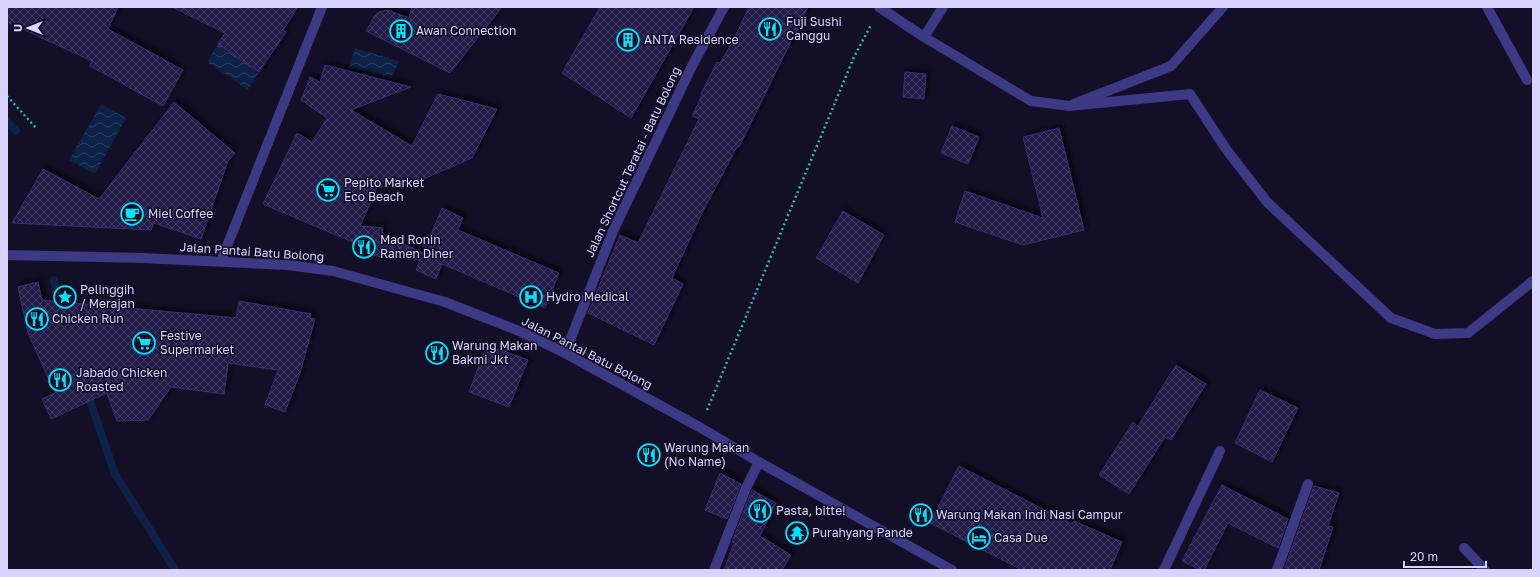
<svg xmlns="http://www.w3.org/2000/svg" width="1540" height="577" font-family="'Golos Text',sans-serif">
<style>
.water{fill:url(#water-waves)}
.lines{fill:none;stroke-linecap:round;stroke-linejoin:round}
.stream{stroke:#0c2248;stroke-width:8}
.building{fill:url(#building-cross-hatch);stroke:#3b2d73;filter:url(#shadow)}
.path{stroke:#2fb8b0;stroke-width:2.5;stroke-dasharray:2 3;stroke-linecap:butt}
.service{stroke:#3d3a85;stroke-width:10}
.minor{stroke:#3d3a85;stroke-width:10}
.tertiary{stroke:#3d3a85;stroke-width:10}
.labels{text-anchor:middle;stroke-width:3;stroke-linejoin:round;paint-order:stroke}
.poi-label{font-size:12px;fill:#d9d4ff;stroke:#130f26;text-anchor:start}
.street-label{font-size:12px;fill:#d9d4ff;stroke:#130f26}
</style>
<defs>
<pattern id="water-waves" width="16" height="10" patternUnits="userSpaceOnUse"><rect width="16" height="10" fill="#0c2248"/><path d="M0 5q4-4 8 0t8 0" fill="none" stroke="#2f4163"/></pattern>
<pattern id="building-cross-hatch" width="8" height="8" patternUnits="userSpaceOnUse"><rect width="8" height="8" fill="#241b47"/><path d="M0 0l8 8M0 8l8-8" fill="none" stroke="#433b63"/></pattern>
<filter id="shadow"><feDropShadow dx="3.5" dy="-3.5" stdDeviation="2" flood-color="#0009"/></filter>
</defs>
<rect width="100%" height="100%" fill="#130f26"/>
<g class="water">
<polygon points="218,44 259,72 248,90 207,62"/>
<polygon points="355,48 399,61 391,78 349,67"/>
<polygon points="101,104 126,118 95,174 69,160"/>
</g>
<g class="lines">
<g class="stream">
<polyline points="7,122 16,131"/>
<polyline points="54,280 60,311"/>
<polyline points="87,392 115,474 175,570"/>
</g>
</g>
<g class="building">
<polygon points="7,7 118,7 108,29 183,70 163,106 90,66 92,61 7,22"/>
<polygon points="172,7 298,7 283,30 286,32 259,72 218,44 225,33"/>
<polygon points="412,7 502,7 450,73 366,31 375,15 379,12 388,10 409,18"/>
<polygon points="600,7 694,7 631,118 562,73"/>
<polygon points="749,7 808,7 739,147 737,147 701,215 672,278 683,284 654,345 588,313 620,235 638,243 699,119 692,116 702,95 701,94 717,62 720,63 732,43"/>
<polygon points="325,65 411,87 351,110 412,146 438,94 497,109 472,158 407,186 400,186 380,181 360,226 383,228 382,234 423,253 442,208 463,218 458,230 559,273 545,308 442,264 436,279 416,270 420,260 356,254 357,244 263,204 297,133 312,142 327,118 301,100 310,77 320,82"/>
<polygon points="905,72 926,74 924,99 903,97"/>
<polygon points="174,102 235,153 228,161 201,239 154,223 151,230 12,223 43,169 99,199"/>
<polygon points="952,126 979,137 968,164 941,153"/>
<polygon points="1059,128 1084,230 1023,245 955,222 965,191 1043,218 1023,137"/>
<polygon points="843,211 884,235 858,283 816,258"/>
<polygon points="38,282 42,300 236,318 239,301 311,314 310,318 315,319 300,373 285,412 265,405 278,370 228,363 224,394 171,387 148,420 117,421 107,393 51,419 42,399 55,393 28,333 18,287"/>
<polygon points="487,345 528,360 509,407 469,392"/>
<polygon points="1176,365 1206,384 1171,440 1165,437 1129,494 1099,475 1133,422 1138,426"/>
<polygon points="1260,390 1298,408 1272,462 1235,443"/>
<polygon points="959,466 1072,524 1074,521 1122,542 1110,570 1022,570 930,523"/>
<polygon points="720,473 741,484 727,519 705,510"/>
<polygon points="1222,485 1288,519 1278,548 1228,523 1204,570 1200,570 1182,561"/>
<polygon points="1314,486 1339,493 1328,526 1333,527 1319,570 1284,570"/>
<polygon points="752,490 776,503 760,536 791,555 782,570 724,570 734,543 732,542"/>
</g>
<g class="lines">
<g class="path">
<polyline points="7,96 37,129"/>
<polyline points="707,410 854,57 871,25"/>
</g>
<g class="service">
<polyline points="1487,7 1527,80"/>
<polyline points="1074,104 1171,66 1223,7"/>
</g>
<g class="minor">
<polyline points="879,7 924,37 1031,101 1069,106 1190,94 1226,149 1267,202 1391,318 1435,334 1468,333 1533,281"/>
<polyline points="924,37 943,7"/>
<polyline points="221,261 322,7"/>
<polyline points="565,353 613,231 692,66 724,7"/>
<polyline points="1464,548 1485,570"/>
<polyline points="714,570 746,488 759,462"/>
<polyline points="1164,570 1220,451"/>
<polyline points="1277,570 1308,484"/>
</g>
<polyline class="tertiary" points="7,255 143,258 287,265 333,271 445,302 519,331 565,353 701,428 759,462 952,570"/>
</g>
<defs>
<g id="restaurant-ring" transform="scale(1.15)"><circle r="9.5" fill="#130f26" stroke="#00e5ff" stroke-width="1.5"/><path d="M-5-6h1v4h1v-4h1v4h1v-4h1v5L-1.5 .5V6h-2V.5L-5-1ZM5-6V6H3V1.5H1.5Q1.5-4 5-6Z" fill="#00e5ff"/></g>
<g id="building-ring" transform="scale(1.15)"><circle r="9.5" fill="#130f26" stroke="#00e5ff" stroke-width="1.5"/><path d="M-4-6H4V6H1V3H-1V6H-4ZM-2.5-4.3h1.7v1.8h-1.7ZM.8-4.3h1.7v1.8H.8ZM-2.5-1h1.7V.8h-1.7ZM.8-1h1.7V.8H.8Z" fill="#00e5ff"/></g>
<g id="supermarket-ring" transform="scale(1.15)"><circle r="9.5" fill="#130f26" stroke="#00e5ff" stroke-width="1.5"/><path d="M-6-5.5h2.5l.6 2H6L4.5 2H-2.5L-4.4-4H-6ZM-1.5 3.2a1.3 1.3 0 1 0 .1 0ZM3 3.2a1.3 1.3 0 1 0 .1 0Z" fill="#00e5ff"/></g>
<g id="cafe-ring" transform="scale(1.15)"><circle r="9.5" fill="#130f26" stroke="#00e5ff" stroke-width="1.5"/><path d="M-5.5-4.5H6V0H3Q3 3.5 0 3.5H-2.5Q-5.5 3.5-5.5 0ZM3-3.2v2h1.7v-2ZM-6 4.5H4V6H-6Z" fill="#00e5ff"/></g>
<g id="sight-ring" transform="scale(1.15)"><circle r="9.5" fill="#130f26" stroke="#00e5ff" stroke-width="1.5"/><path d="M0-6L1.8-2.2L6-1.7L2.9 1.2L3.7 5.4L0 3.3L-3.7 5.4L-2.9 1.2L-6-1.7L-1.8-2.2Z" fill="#00e5ff"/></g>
<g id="hospital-ring" transform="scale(1.15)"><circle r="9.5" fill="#130f26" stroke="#00e5ff" stroke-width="1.5"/><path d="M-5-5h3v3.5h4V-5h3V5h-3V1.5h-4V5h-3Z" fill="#00e5ff"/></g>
<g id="temple-ring" transform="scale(1.15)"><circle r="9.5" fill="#130f26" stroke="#00e5ff" stroke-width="1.5"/><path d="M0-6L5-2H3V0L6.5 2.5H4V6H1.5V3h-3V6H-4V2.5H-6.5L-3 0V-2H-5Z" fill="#00e5ff"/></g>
<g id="hotel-ring" transform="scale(1.15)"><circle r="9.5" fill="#130f26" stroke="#00e5ff" stroke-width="1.5"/><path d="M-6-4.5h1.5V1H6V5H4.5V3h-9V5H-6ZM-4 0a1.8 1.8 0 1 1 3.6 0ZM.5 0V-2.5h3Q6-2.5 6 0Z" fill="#00e5ff"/></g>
</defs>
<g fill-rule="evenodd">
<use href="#restaurant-ring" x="770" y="29"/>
<use href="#building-ring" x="401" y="31"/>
<use href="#building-ring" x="628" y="40"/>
<use href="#supermarket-ring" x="328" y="190"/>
<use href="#cafe-ring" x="132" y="214"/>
<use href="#restaurant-ring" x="364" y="247"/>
<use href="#sight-ring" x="65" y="297"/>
<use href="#hospital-ring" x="531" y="297"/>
<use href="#restaurant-ring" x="37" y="319"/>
<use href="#supermarket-ring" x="144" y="343"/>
<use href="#restaurant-ring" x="437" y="353"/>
<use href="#restaurant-ring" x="60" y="380"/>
<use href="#restaurant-ring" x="649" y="455"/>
<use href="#restaurant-ring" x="760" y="511"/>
<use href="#restaurant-ring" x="921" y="515"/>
<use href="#temple-ring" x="797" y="533"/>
<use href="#hotel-ring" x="979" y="538"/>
</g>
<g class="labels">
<g class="poi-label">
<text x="786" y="26">Fuji Sushi<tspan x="786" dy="14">Canggu</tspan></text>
<text x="416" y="35">Awan Connection</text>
<text x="644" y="44">ANTA Residence</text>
<text x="344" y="187">Pepito Market<tspan x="344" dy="14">Eco Beach</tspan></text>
<text x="148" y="218">Miel Coffee</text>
<text x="380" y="244">Mad Ronin<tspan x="380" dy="14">Ramen Diner</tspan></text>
<text x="80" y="294">Pelinggih<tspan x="80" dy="14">/ Merajan</tspan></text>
<text x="546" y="301">Hydro Medical</text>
<text x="52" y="323">Chicken Run</text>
<text x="160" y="340">Festive<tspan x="160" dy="14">Supermarket</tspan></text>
<text x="452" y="350">Warung Makan<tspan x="452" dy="14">Bakmi Jkt</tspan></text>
<text x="76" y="377">Jabado Chicken<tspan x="76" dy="14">Roasted</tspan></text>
<text x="664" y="452">Warung Makan<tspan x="664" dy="14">(No Name)</tspan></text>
<text x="776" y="515">Pasta, bitte!</text>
<text x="936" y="519">Warung Makan Indi Nasi Campur</text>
<text x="812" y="537">Purahyang Pande</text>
<text x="994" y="542">Casa Due</text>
</g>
<g class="street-label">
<text transform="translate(633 162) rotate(-65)" y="4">Jalan Shortcut Teratai - Batu Bolong</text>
<text transform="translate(252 252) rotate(4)" y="4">Jalan Pantai Batu Bolong</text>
<text transform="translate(587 353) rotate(27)" y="4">Jalan Pantai Batu Bolong</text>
</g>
</g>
<rect width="1540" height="577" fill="none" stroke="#d9d4ff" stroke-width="16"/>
<g transform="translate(28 28) rotate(270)" stroke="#130f26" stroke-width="3" paint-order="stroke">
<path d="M0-3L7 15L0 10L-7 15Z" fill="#d9d4ff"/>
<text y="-6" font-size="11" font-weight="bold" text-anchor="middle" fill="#d9d4ff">U</text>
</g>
<path d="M1404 561v6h82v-6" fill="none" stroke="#d9d4ff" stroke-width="2"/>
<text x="1410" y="561" font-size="12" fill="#d9d4ff" stroke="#130f26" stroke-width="3" paint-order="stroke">20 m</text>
</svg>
